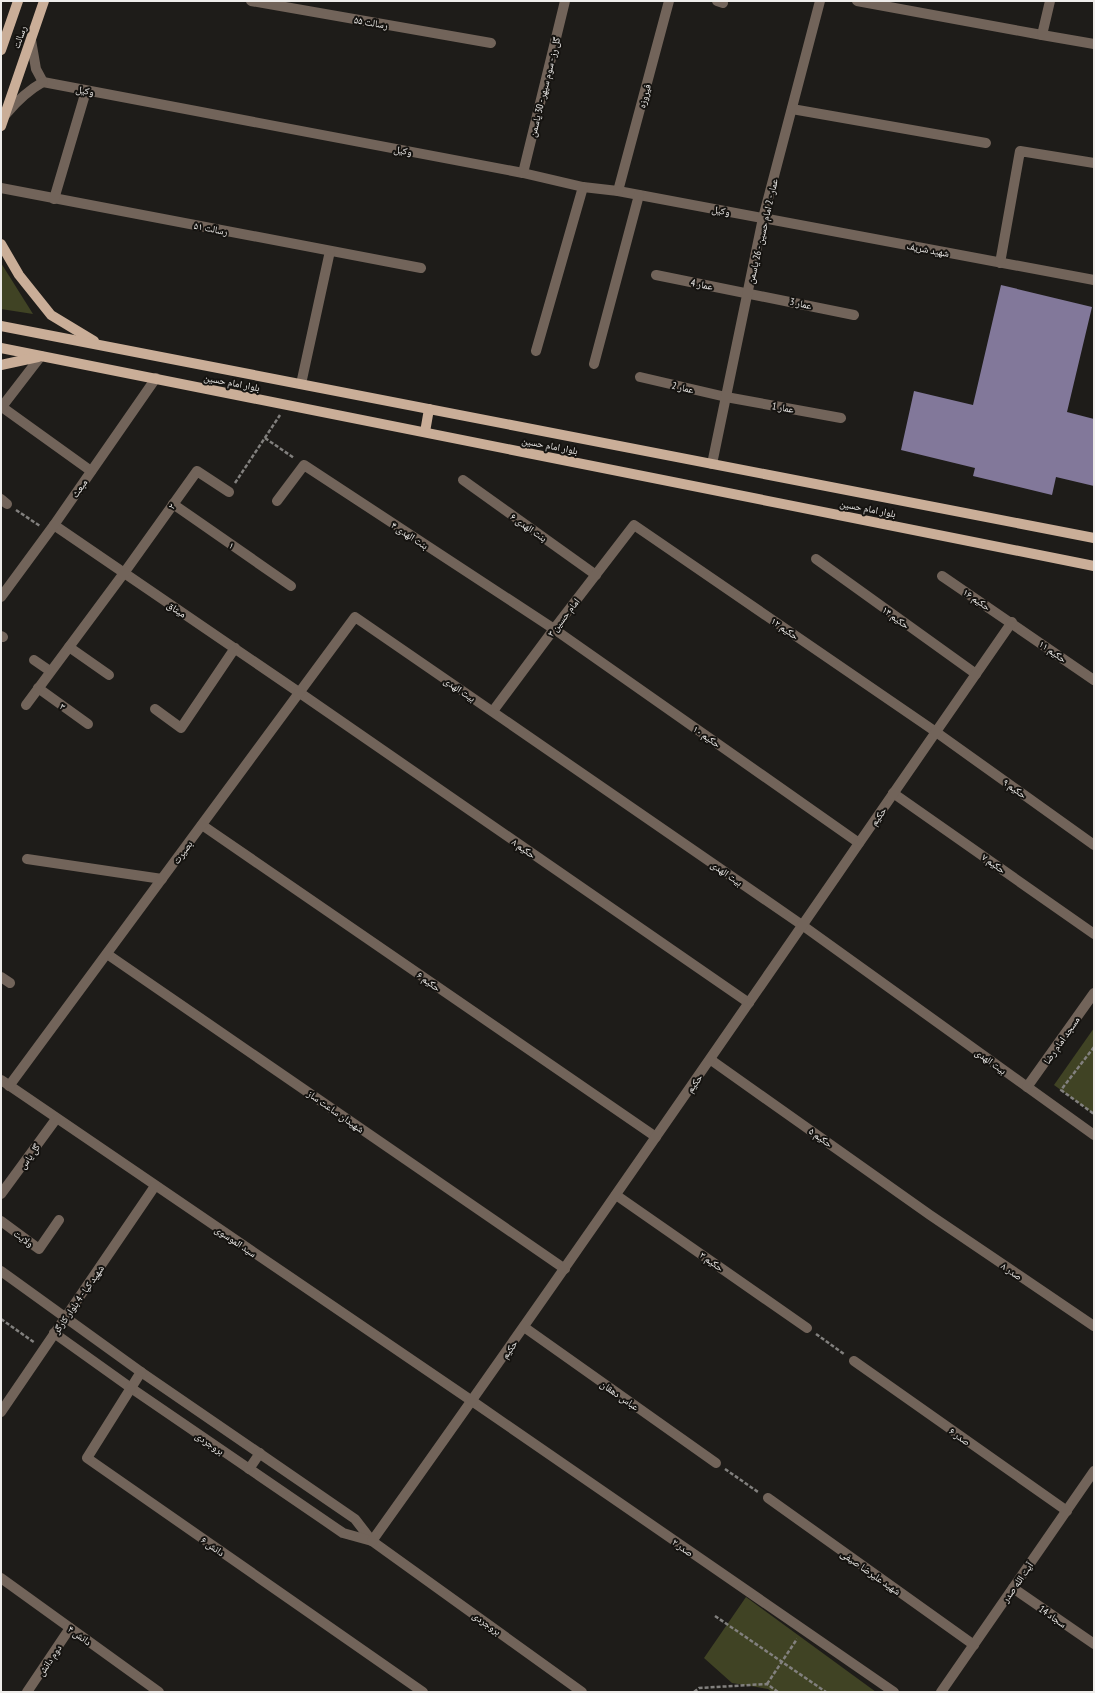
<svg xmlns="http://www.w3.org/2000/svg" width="1095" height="1693" font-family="'PT Sans Narrow','Noto Naskh Arabic',sans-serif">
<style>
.green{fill:#404324}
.building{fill:#82789a}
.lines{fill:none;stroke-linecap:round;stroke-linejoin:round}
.path{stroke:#82807e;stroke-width:2.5;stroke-dasharray:4 2;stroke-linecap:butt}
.minor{stroke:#72645a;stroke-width:10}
.major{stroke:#caae98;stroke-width:10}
.labels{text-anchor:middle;stroke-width:4;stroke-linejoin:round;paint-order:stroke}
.street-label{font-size:10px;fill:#eeecea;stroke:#151310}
</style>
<rect width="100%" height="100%" fill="#1e1c19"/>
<g class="green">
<polygon points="1,263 33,314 1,309"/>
<polygon points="1094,1028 1094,1114 1054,1085"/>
<polygon points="746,1597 876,1692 772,1692 768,1689 732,1683 704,1658"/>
</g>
<polygon class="building" points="1001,285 1092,307 1067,412 1094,419 1094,486 1056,477 1052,495 973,476 975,468 901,450 914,391 973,405"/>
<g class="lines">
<g class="path">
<polyline points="265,438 294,458"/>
<polyline points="235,483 280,415"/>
<polyline points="16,510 40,526"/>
<polyline points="1094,1047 1061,1090 1094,1114"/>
<polyline points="1,1319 35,1343"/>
<polyline points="816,1334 844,1354"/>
<polyline points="725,1469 758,1492"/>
<polyline points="715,1616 826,1692"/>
<polyline points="767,1684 797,1639"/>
<polyline points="694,1692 699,1688 767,1684 778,1692"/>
</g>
<g class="minor">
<polyline points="251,1 491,43"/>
<polyline points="717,1 723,3"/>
<polyline points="857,1 1042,35"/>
<polyline points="1050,1 1042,35 1094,44"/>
<polyline points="31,40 36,69 43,82"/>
<polyline points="43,82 523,173 583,187 618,191 1094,280"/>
<polyline points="792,109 986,143"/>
<path d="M6 114C17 101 27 91 43 82"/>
<polyline points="523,173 565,1"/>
<polyline points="1,188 421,268"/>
<polyline points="618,191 669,1"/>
<polyline points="54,199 86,91"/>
<polyline points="1000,263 1020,151 1094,163"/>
<polyline points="656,275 854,315"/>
<polyline points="536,351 583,187"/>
<polyline points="594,364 639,195"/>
<polyline points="640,377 726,397 841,418"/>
<polyline points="301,384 330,251"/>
<polyline points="2,407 91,471"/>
<polyline points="1,408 41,356"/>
<polyline points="712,464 763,218 820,1"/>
<polyline points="463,480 596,575"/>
<polyline points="1,499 7,504"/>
<polyline points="277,501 304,465 554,629 859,843"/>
<polyline points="173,504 291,586"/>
<polyline points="54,525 300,693 749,1003"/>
<polyline points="816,559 976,674"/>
<polyline points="942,576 1094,680"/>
<polyline points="1,597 54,525 156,378"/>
<polyline points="1,636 3,637"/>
<polyline points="69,647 109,675"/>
<polyline points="34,660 50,671"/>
<polyline points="38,688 88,724"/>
<polyline points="26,705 124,573 197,471 229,492"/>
<polyline points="155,709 181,728 235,648"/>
<polyline points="493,711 554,629 634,525 936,732 1094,845"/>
<polyline points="893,793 1094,934"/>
<polyline points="202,825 656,1137"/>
<polyline points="27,859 162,879"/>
<polyline points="107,954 565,1269"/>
<polyline points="1,977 10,983"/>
<polyline points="711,1060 930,1215 1094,1326"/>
<polyline points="1,1080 472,1401 894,1692"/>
<polyline points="9,1086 355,617 802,925 1094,1135"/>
<polyline points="1027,1087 1094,993"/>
<polyline points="1,1194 56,1119"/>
<polyline points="616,1195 807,1328"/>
<polyline points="1,1221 39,1249 59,1220"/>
<polyline points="1,1271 141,1372 355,1519 372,1541 582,1692"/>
<polyline points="524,1327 716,1463"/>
<polyline points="54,1333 131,1388 343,1533 372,1541"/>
<polyline points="854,1361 1067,1511"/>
<polyline points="141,1372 87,1458 423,1692"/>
<polyline points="1,1412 155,1186"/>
<polyline points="249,1469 260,1453"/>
<polyline points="768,1498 974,1645"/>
<path d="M372 1541C589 1237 799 929 1012 622"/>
<polyline points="1,1578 159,1692"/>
<polyline points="1013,1588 1094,1644"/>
<polyline points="27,1692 70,1628"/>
<polyline points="941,1692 1094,1471"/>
</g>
<g class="major">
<polyline points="1,50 18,1"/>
<polyline points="1,126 44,1"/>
<polyline points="1,244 19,275 51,315 94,341"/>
<polyline points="1,326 1094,538"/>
<polyline points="1,348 1094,566"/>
<polyline points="1,365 38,357"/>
<polyline points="425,432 429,409"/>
</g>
</g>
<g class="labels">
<g class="street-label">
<text transform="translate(371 22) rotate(10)" y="4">رسالت ۵۵</text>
<text transform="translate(19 37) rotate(-71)" y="4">رسالت</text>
<text transform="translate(544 87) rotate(-76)" y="4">گل رز - سوم سپهر - 30 یاسمن</text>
<text transform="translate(85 90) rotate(11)" y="4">وکیل</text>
<text transform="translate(644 96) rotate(-75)" y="4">فیروزه</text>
<text transform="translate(403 150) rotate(11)" y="4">وکیل</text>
<text transform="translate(721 210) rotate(11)" y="4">وکیل</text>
<text transform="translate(211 228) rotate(11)" y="4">رسالت ۵۱</text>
<text transform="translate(762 231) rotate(-77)" y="4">عمار - 2 امام حسین - 26 یاسمن</text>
<text transform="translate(928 249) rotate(11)" y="4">شهید شریف</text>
<text transform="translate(702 284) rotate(11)" y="4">عمار 4</text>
<text transform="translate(801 303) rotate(12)" y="4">عمار 3</text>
<text transform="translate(232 382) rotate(11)" y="4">بلوار امام حسین</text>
<text transform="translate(683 387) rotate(13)" y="4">عمار 2</text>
<text transform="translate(783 407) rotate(10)" y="4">عمار 1</text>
<text transform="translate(550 445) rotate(11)" y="4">بلوار امام حسین</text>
<text transform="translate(79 488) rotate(-55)" y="4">مبعث</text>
<text transform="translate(171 506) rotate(-54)" y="4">۲</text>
<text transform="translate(868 508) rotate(11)" y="4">بلوار امام حسین</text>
<text transform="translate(529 527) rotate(35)" y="4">بنت الهدی ۶</text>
<text transform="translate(410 535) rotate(33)" y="4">بنت الهدی ۴</text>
<text transform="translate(232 545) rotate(35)" y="4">۱</text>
<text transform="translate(977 599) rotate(34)" y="4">حکیم ۱۶</text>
<text transform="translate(177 609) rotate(34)" y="4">میثاق</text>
<text transform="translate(563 617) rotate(-52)" y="4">امام حسین ۳</text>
<text transform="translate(896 617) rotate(36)" y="4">حکیم ۱۴</text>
<text transform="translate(785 628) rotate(35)" y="4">حکیم ۱۲</text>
<text transform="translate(1053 651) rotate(35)" y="4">حکیم ۱۱</text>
<text transform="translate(460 689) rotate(34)" y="4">بیت الهدی</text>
<text transform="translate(63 706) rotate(36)" y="4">۳</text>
<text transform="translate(707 736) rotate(35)" y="4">حکیم ۱۰</text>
<text transform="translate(1015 788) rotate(35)" y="4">حکیم ۹</text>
<text transform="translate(878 816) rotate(-55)" y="4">حکیم</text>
<text transform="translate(524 848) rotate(35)" y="4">حکیم ۸</text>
<text transform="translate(182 852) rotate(-54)" y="4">بصیرت</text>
<text transform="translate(994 863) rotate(35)" y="4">حکیم ۷</text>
<text transform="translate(727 873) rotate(35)" y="4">بیت الهدی</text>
<text transform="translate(429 981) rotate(35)" y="4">حکیم ۶</text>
<text transform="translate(1061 1040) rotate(-55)" y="4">مسجد امام رضا</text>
<text transform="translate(991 1061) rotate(36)" y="4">بیت الهدی</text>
<text transform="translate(694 1083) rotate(-55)" y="4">حکیم</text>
<text transform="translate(336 1111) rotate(35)" y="4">شهیدان ساعت ساز</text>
<text transform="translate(821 1137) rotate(35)" y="4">حکیم ۵</text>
<text transform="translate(29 1156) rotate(-54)" y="4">گل یاس</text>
<text transform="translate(24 1238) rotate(36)" y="4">ولایت</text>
<text transform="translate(236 1241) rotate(34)" y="4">سید الموسوی</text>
<text transform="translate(712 1261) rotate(35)" y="4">حکیم ۳</text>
<text transform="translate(1012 1271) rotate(34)" y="4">صدر ۸</text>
<text transform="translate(78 1299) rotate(-55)" y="4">شهید کیا - 4 بلوار کارگر</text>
<text transform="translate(509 1349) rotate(-55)" y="4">حکیم</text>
<text transform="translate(620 1395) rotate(35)" y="4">عباس دهقان</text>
<text transform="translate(960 1436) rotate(35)" y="4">صدر ۶</text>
<text transform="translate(210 1443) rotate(34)" y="4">بروجردی</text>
<text transform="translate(213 1546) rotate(35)" y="4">دانش ۶</text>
<text transform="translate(683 1547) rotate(35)" y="4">صدر ۲</text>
<text transform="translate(871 1572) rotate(35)" y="4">شهید علیرضا صیفی</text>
<text transform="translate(1017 1582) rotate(-55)" y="4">آیت الله صدر</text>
<text transform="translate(1053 1616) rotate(35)" y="4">سجاد 14</text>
<text transform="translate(487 1623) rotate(36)" y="4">بروجردی</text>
<text transform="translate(80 1635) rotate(36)" y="4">دانش ۴</text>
<text transform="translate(49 1660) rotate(-56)" y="4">دوم دانش</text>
</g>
</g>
<rect width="1095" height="1693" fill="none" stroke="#eeecea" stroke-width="4"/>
</svg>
